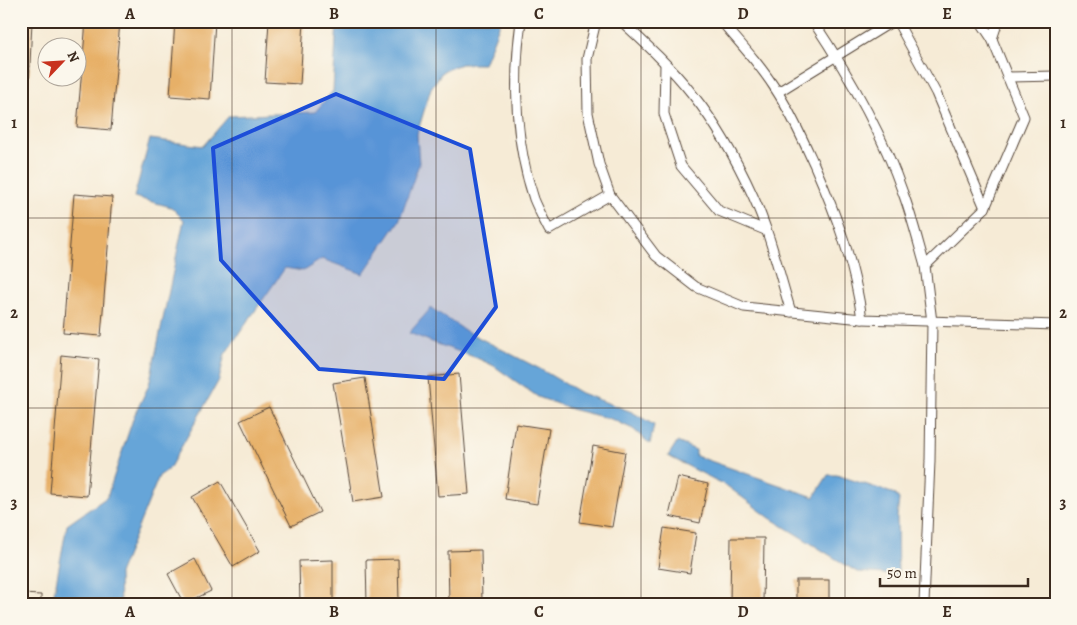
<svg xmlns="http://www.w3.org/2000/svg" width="1077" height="625" font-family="Alegreya,serif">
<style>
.water{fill:#66a5d8;stroke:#50687b}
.building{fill:#e7b068}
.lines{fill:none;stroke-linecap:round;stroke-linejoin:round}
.lane-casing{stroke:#57473a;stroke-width:11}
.lane{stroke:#fff;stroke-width:9}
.marked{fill:#1d4ed8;fill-opacity:0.2;stroke:#1d4ed8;stroke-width:4;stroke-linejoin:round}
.grid{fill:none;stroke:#3b2a1e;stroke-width:1;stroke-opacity:0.55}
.neatline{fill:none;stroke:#3b2a1e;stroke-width:2}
.grid-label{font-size:16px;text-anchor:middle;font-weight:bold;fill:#3b2a1e}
</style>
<rect width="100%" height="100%" fill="#fbf7ec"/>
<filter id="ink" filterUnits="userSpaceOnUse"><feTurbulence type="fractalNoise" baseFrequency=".02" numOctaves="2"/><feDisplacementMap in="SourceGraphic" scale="10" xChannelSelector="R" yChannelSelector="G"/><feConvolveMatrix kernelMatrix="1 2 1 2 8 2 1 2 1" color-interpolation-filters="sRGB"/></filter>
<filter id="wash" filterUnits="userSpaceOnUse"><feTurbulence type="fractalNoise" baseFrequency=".0096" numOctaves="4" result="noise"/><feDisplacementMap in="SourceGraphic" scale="20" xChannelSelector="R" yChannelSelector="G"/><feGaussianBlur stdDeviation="1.12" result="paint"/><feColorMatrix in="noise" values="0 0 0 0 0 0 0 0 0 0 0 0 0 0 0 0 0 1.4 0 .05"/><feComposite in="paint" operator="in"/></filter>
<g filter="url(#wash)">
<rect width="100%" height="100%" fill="#f6ebd6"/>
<g class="water">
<polygon points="337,21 501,21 484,64 461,64 443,71 431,88 417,134 419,164 399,221 363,274 322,259 303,271 285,268 225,354 219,380 169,469 159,476 119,574 120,604 52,604 67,525 107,497 134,416 149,385 184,220 171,207 134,197 150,139 203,146 229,116 315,112 333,91"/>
<polygon points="431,308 466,331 540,369 581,393 632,412 654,425 650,444 633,429 611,419 571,409 538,397 494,366 477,358 440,345 409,333"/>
<polygon points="677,442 696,450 696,456 814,497 828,475 837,475 895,494 899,499 897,518 898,575 857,572 770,518 727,486 668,456"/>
</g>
<g id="blocks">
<g class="building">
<polygon points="21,21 32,21 29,86 21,85"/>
<polygon points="86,21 120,21 111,130 77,127"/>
<polygon points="175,21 215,21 210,99 170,96"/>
<polygon points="269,21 304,21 300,84 265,82"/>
<polygon points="74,194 112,197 101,336 63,333"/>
<polygon points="61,355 99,359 87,496 50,493"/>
<polygon points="459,374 469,494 438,496 428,377"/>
<polygon points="365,378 384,497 353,502 333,383"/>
<polygon points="269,407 320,512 291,526 240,421"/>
<polygon points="516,424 549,429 537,504 505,499"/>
<polygon points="593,446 625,452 612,527 580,522"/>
<polygon points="678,477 708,484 700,523 669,516"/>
<polygon points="220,481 260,551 233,567 192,497"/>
<polygon points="664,528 696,533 690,573 658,568"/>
<polygon points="731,538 764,538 763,604 730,604"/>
<polygon points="481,550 482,604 449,604 448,551"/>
<polygon points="195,559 211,591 184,604 168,574"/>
<polygon points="398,559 399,604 367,604 366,560"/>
<polygon points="333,560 333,604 300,604 299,561"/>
<rect x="796" y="580" width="33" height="24"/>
<polygon points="21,594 41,595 41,604 21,604"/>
</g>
</g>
</g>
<g filter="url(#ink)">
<use href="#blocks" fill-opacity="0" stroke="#57473a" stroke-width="1"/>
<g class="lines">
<g class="lane-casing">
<g id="lane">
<path d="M521 21C513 80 515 142 534 199 538 209 544 220 549 230L610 195"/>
<polyline points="596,21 587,59 588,113 599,164 610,195 656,256 696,287 744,307 862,319 1056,325"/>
<path d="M621 21C646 44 672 68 693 95 717 125 737 161 753 196 770 233 779 273 791 312"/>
<path d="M721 21C741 44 762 67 778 93 792 115 803 140 814 164 836 214 855 265 862 319"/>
<path d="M813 21C849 75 882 132 903 193 912 217 918 242 925 266"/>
<polyline points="897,21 936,93 985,208"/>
<polyline points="992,39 998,21"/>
<polyline points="665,65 664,114 681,166 719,211 765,230"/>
<polyline points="1007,77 1056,76"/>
<polyline points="778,92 893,21"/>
<polyline points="924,604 930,461 932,322 925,266 985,208 1024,117 992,39 980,21"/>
</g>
</g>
<use href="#lane" class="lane"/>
</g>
</g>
<path class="marked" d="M336 94 470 149 496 307 444 379 319 369 221 260 213 148Z"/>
<path class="grid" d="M232 21V604M436 21V604M641 21V604M845 21V604M21 218H1056M21 408H1056"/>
<rect width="1077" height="625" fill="none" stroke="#fbf7ec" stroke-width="55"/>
<g transform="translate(62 62) rotate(65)"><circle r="24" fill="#fbf7ec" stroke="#aea59a"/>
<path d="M0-4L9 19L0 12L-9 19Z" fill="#c8321e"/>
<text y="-8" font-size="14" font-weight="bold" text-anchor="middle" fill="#3b2a1e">N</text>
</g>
<path d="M880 578v8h148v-8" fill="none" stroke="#3b2a1e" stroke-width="2.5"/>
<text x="887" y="578" font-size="15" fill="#3b2a1e" stroke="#fbf7ec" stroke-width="4" paint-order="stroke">50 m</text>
<rect x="28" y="28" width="1022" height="570" class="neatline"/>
<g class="grid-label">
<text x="130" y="19">A</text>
<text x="334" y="19">B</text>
<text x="539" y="19">C</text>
<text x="743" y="19">D</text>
<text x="947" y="19">E</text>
<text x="14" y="128">1</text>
<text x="1063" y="128">1</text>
<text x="14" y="318">2</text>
<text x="1063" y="318">2</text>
<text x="14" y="508">3</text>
<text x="1063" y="508">3</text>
<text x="130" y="617">A</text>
<text x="334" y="617">B</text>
<text x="539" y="617">C</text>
<text x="743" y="617">D</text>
<text x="947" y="617">E</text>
</g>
</svg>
